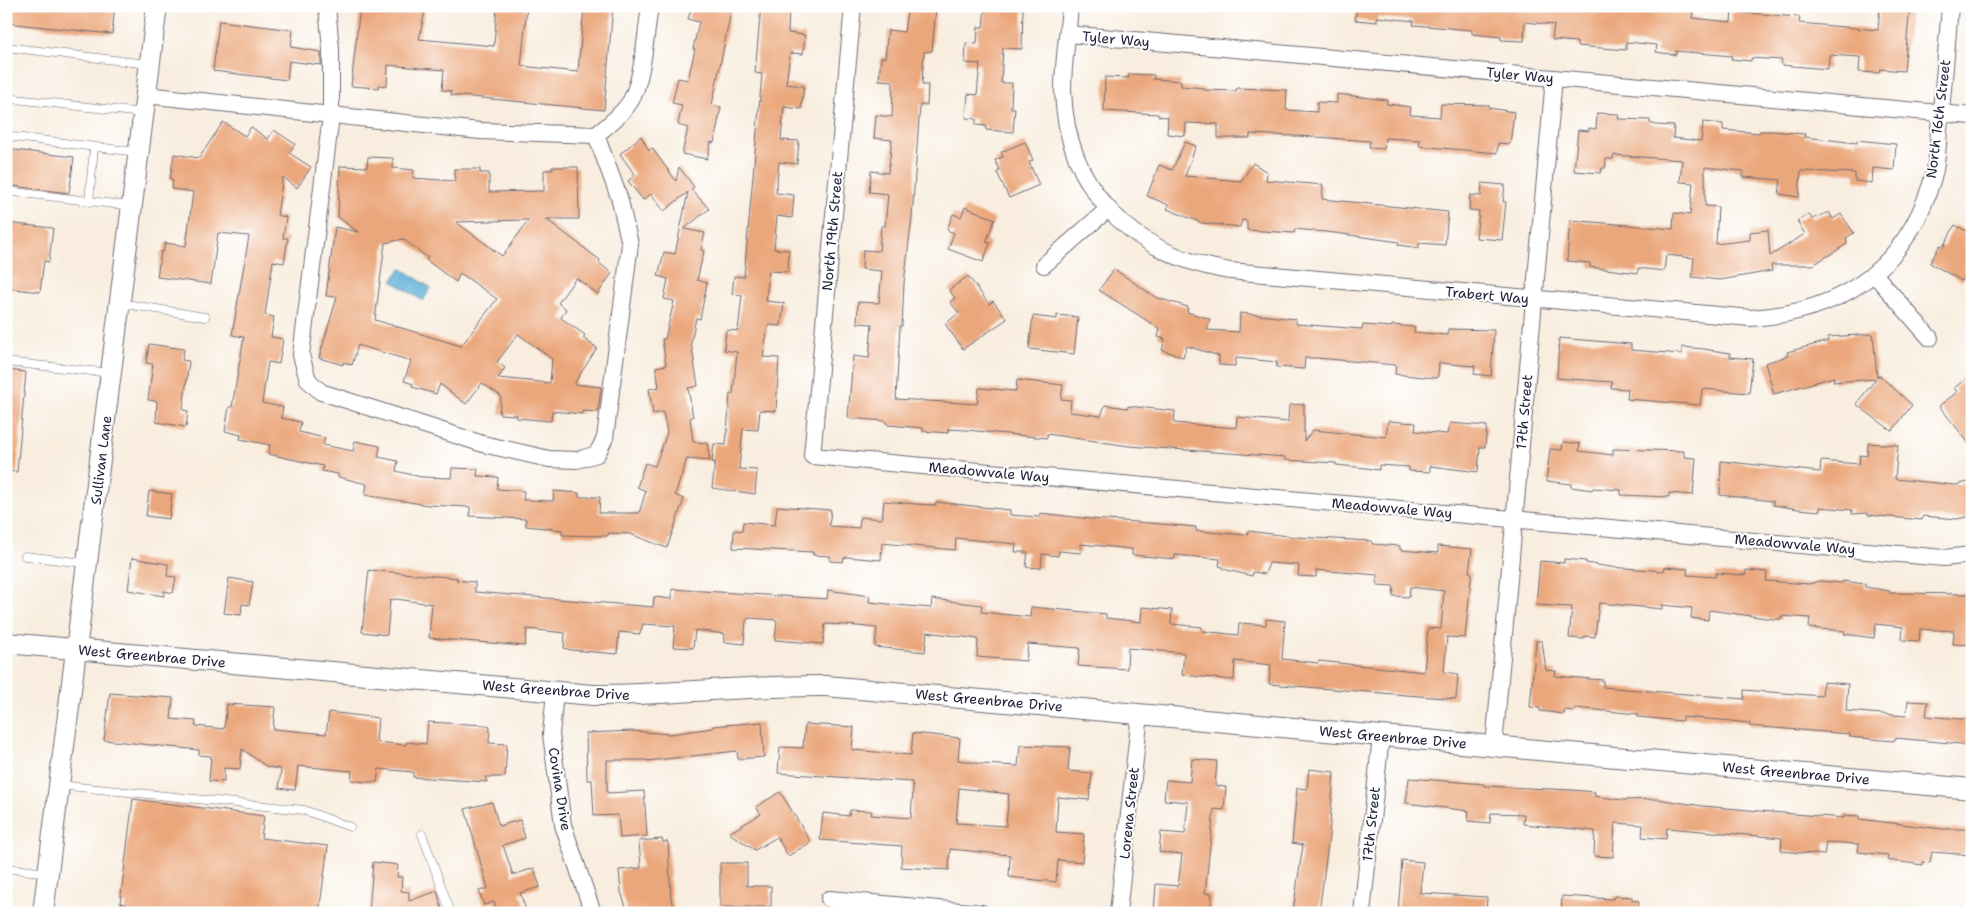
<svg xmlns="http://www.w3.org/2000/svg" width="1978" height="919" font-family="'Shantell Sans',sans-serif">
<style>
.water{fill:#58aed4;stroke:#3d6888}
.building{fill:#eba77b;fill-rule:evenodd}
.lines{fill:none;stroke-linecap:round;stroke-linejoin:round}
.service-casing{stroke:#6d6974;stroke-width:9}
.minor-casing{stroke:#6d6974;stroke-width:18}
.tertiary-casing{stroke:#6d6974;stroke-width:22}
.service{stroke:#fff;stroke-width:8}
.minor{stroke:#fff;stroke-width:16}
.tertiary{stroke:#fff;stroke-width:20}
.labels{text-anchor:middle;stroke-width:4;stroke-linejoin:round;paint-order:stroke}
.street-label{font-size:14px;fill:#22223b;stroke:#fff}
</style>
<rect width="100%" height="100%" fill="#fff"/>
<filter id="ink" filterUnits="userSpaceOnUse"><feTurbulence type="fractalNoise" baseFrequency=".02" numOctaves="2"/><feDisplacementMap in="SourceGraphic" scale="10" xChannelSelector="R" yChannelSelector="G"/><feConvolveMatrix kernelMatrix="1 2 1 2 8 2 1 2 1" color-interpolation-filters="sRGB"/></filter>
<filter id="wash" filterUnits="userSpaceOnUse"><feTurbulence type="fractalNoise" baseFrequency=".0096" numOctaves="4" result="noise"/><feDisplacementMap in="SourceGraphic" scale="20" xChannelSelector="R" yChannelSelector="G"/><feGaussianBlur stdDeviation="1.12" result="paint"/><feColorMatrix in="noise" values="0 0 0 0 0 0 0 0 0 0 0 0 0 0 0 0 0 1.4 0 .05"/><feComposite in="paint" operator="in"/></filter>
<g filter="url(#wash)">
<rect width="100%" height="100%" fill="#f8edde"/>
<polygon class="water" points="401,268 431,288 423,301 392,281"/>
<g id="blocks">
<g class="building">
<polygon points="6,6 115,6 112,34 6,23"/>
<polygon points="360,6 426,6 419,39 494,46 497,6 527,6 521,66 578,72 584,6 613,6 604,110 451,95 451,91 442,90 444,70 388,65 387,86 379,85 378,88 351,86"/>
<polygon points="692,6 732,6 712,105 721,107 714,143 711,142 707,159 682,154 688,128 678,125 682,105 672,103 678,78 688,80 695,49 693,49 699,22 688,19"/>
<polygon points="761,6 789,7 788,33 805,35 803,54 790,53 786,84 804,86 801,109 784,107 781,140 799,141 797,164 779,162 776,193 794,195 792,218 777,216 774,249 789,250 788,272 769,271 766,301 784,303 781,326 768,325 763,357 779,358 776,411 760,410 758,430 743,429 739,469 757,470 755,494 712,488 715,462 712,462 714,444 726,445 730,394 733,394 737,352 724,350 726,330 738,331 742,295 732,294 734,276 744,277 762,74 755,73"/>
<polygon points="908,6 936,8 932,51 924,52 922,85 928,85 927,105 920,105 912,217 904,283 902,326 900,326 896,399 977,404 979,388 1016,391 1017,380 1063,385 1061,399 1071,400 1070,412 1101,416 1105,405 1128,408 1128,406 1175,411 1174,423 1236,428 1237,417 1288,422 1289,405 1304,404 1304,441 1313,430 1386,437 1388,421 1416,423 1415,431 1447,434 1450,423 1487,426 1485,447 1480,447 1478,472 1430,466 1430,472 1409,471 1409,467 1379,465 1379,470 1366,468 1336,465 1336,463 1285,460 1285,457 1271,456 1129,446 1047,434 1047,438 966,430 948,429 948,433 923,431 923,428 888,425 885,421 848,418 853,356 869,358 872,324 857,323 858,302 879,303 882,271 862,269 863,250 879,251 881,226 885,226 888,194 869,192 871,171 888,173 892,140 874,138 876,115 892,117 893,81 879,80 881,57 885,58 888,30 904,32"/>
<polygon points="985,6 1023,6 1022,49 1003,48 1001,83 1012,83 1011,108 1015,108 1013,132 986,130 986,126 976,125 976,119 966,118 968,94 977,95 980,64 965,63 966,43 977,44 978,27 983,27"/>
<polygon points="1357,6 1578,6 1578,8 1607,11 1607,6 1669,6 1693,9 1692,18 1731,22 1732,12 1800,17 1799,23 1878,30 1880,6 1910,6 1904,71 1880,69 1879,73 1859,72 1860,57 1829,55 1828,69 1781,65 1782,60 1751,58 1751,61 1731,59 1732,56 1676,51 1676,55 1656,52 1657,45 1626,42 1626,50 1577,46 1577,42 1552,40 1554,25 1525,22 1524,41 1501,40 1501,37 1472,34 1472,30 1413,25 1414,21 1377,17 1377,22 1355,20"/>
<polygon points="219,21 293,30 291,47 321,52 321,65 289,61 287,80 213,71"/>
<polygon points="1129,74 1154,75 1153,79 1181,81 1181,86 1204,88 1204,90 1236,91 1237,88 1287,90 1286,110 1317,112 1317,102 1337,103 1337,94 1387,100 1387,104 1411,107 1410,115 1440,117 1441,104 1489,105 1489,108 1514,112 1510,144 1498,143 1497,153 1419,146 1420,140 1385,138 1384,149 1369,148 1370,141 1316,137 1250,134 1250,138 1218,138 1218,124 1186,123 1185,136 1167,134 1168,117 1158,116 1158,114 1104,111 1105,77 1129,78"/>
<polygon points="1597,113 1619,114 1618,119 1650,120 1650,123 1656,125 1674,126 1673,138 1701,141 1703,122 1723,124 1723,130 1759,133 1760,131 1772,131 1805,134 1804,137 1857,143 1857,140 1896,144 1894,170 1873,168 1872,183 1855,181 1855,173 1801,171 1799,197 1779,194 1781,180 1743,177 1743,171 1705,167 1705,206 1718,207 1716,244 1750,240 1750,232 1768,230 1770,256 1805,234 1797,221 1809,214 1812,219 1829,212 1833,219 1841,214 1854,233 1846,238 1847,244 1813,265 1771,265 1772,271 1720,280 1692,277 1694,258 1666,255 1664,271 1638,268 1638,273 1590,267 1590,263 1567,261 1570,220 1673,229 1674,213 1690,215 1693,183 1680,182 1682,160 1614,155 1613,159 1606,159 1605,168 1602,168 1601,173 1574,171 1578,130 1589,131 1589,128 1596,129"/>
<polygon points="223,122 245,136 251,127 268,139 274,130 295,144 289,153 311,167 297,188 283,177 277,215 286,217 283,238 288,238 284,263 273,261 265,315 274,317 271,337 283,339 279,364 268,362 262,403 283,407 281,418 301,422 299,432 325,438 323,445 353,451 355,441 380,446 378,457 398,461 396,471 421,477 451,478 452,468 478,469 477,476 498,477 497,489 524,491 523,500 553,501 554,491 579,493 579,497 600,497 599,513 639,513 646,491 637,487 645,463 655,466 667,433 663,412 653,414 649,389 659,387 656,367 666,365 662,339 665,339 674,301 664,299 668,279 658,276 664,252 675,254 688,192 664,211 651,194 643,200 628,181 635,175 620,154 641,136 649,151 652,148 676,181 679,167 694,187 691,189 709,209 684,229 705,233 701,250 704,251 697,280 707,283 700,319 696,318 691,342 698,386 688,388 693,417 690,418 693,442 707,443 710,461 687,459 675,495 684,499 667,548 630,534 608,533 608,536 562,535 562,530 526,526 526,519 470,516 470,507 428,505 365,495 367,484 338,477 338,474 322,471 323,466 268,454 270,445 240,439 241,435 225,431 229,407 232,407 244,337 232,335 249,236 218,233 211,284 157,277 161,251 163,252 165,243 186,246 193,192 172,189 173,180 170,179 174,154 199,158"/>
<polygon points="1025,142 1033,160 1029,162 1039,185 1009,198 997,172 1000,170 995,160 1003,157 1001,152"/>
<polygon points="1185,142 1196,146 1185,176 1241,181 1253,163 1267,172 1266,180 1323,185 1322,199 1448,212 1445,245 1419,243 1419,248 1398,245 1399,242 1335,233 1295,229 1294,233 1247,230 1247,221 1242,220 1240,227 1202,223 1167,209 1169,205 1147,196 1159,165 1172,170"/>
<polygon points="6,149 74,157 69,193 6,185"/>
<path d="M368 157 393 158V168L414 170 413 178 455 181 454 169H480V173H489V192L544 191V170H552V167H578L579 219H546L600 260 599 263 612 273 598 294 576 278 558 303 566 309 561 318 585 335 583 338 597 348 574 384 601 387 598 412 582 411V414L552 411 551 421 516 418 517 415 499 414 501 396 482 383 466 404 440 384 436 394 412 387 413 384 404 381 411 361 358 345 352 365 343 362V365L319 358 337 297 326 296 335 227 358 232 338 217 340 166 367 167ZM526 220H529L502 256 456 222ZM403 239 428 258 426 260 456 282 460 273 497 299 461 346 375 320 385 243ZM518 334 552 359 550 383 498 378 505 368 497 362Z"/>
<polygon points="1482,183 1505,185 1503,202 1506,202 1502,240 1476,238 1479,211 1469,210 1470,195 1481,196"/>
<polygon points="965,207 995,219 986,242 990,243 983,262 948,249 954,233 947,230 953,214 961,217"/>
<polygon points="6,223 53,228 49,262 44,261 40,292 6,288"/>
<polygon points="1955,225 1972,234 1972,264 1962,281 1930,263 1940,245 1943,247"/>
<polygon points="1114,269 1155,297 1188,307 1187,312 1210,319 1207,330 1239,332 1240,313 1296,319 1296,324 1362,329 1363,325 1392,327 1392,325 1415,327 1414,332 1447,335 1448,329 1494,330 1491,376 1474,374 1475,366 1439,363 1438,376 1436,378 1413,376 1395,374 1396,365 1317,358 1305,358 1304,369 1276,367 1277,362 1236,358 1235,366 1219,365 1219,356 1187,346 1183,357 1162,350 1165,339 1158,337 1160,329 1099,290"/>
<polygon points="968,276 989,304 993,301 1007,319 963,349 945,324 959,313 950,302 955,298 949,290"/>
<polygon points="1057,315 1078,317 1074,354 1029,349 1033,316 1057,319"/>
<polygon points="1873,334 1877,377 1879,375 1912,405 1892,431 1856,404 1876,379 1833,382 1834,377 1774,394 1765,363 1788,356 1787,352 1828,341 1828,337"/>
<polygon points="1559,338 1631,344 1631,350 1682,354 1682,347 1704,349 1730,353 1730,357 1753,359 1749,393 1702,389 1700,405 1627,399 1628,389 1611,388 1612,382 1557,378"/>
<polygon points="149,344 184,349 182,360 189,361 183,410 188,411 186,427 156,422 157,401 148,400 153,364 146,363"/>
<polygon points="6,370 26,372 17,472 6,471"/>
<polygon points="1972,374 1972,447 1939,406 1957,392 1954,388"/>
<polygon points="1563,442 1580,444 1579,451 1613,455 1613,449 1684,451 1684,457 1696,458 1693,495 1669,493 1669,497 1621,495 1621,490 1593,488 1592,490 1571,487 1571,484 1546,481 1550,449 1562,450"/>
<polygon points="1868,443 1898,445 1895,479 1956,485 1972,481 1972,516 1957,519 1923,516 1922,520 1868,515 1868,513 1852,514 1852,510 1820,507 1820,511 1798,509 1773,505 1773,501 1720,495 1721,461 1820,472 1821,461 1859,464 1860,455 1867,456"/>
<polygon points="149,491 172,494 169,519 146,516"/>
<polygon points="884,501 916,504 936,505 936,502 955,504 1010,510 1010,515 1040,517 1040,513 1091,519 1137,522 1196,527 1196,531 1247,535 1248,531 1296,537 1372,541 1372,544 1400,546 1400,550 1438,553 1438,546 1472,549 1469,572 1472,573 1471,580 1465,638 1447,637 1444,672 1458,674 1456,699 1269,684 1271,665 1235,661 1234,680 1182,675 1184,653 1128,648 1127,669 1078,666 1080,648 1028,644 1026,661 977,657 978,639 927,632 925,652 875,647 877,628 847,625 825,624 823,644 775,640 777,620 749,618 746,621 744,644 724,642 725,634 695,630 693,648 673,647 675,626 643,624 640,634 619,632 617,654 571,650 564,648 565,633 527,629 525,646 429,638 432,604 396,599 390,600 387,635 362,632 369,570 458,578 456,580 475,582 475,592 653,607 654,597 672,599 672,589 827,599 828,590 870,596 869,602 908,606 931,608 932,599 982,605 981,612 1030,617 1031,607 1106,614 1106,618 1141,622 1142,607 1172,610 1171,624 1202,627 1202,631 1238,635 1239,623 1266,625 1266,619 1285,621 1282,659 1318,663 1319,661 1424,672 1428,628 1441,629 1444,591 1410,587 1409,597 1393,596 1394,586 1377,585 1378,575 1316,570 1316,577 1298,576 1299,565 1269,563 1265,574 1253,572 1252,576 1223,569 1223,567 1219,566 1220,559 1175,555 1175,559 1132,555 1132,549 1081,544 1081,553 1059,551 1058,556 1042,554 1041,568 1026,567 1028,552 1015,552 1016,544 956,538 955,550 882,543 881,560 847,557 844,558 843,562 830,561 830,556 813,555 813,552 733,548 734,530 742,531 743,522 775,525 777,506 831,510 829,526 859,528 860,517 882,519"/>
<polygon points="132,558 168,564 167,576 176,577 173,593 164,591 164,596 128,590"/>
<polygon points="1564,559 1586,561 1586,563 1610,567 1664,571 1665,567 1688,569 1687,575 1715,577 1716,573 1746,575 1746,570 1767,572 1766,581 1809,584 1819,581 1842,583 1843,581 1865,584 1865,587 1890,591 1890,593 1972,594 1972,645 1953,644 1954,631 1920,629 1919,641 1902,640 1903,627 1876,624 1874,638 1844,634 1845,631 1809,628 1810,618 1781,616 1781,619 1773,619 1709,610 1708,620 1691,618 1692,608 1662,605 1662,609 1599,603 1595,637 1585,636 1584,639 1569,638 1572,607 1536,605 1540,561 1564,563"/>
<polygon points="229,578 253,582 249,605 242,604 241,615 224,613"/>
<polygon points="1536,641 1542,641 1546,670 1556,671 1555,676 1603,680 1603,687 1744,699 1744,690 1822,696 1823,682 1848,684 1846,711 1906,716 1908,701 1928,702 1926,716 1972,720 1972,745 1895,738 1894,741 1850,737 1850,734 1749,726 1750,723 1721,720 1682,717 1682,721 1638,717 1638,714 1575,708 1575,711 1565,710 1564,714 1540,711 1540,708 1530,707"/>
<polygon points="110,693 173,698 171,719 196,721 195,726 224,729 227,704 275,707 273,729 326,734 329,712 378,718 376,742 406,745 406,742 426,744 428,722 485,725 490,727 489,743 507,744 505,777 485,777 487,782 413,777 413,772 379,769 377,782 366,782 351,780 352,771 298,766 295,790 279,788 281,769 267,767 242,749 240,769 224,768 224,782 209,781 211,756 199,755 199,750 104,740"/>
<polygon points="762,722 764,757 738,759 737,751 647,761 647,760 607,760 607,793 644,791 647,836 620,838 618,815 594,816 592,780 587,780 586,733 633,731 669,734 713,728 713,726"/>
<path d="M805 724 854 727 852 750 911 755 913 733 960 738 958 760 982 764 1018 766 1020 745 1070 747 1068 771 1092 773 1089 800 1058 797 1056 832 1084 834 1082 862 1058 860 1056 882 1037 880 1009 877 1010 855 950 849 949 870 901 867 902 846 820 840 823 813 849 816 850 810 872 811 871 815 911 818 913 788 912 782 778 773 780 747 803 748ZM959 788 1009 794 1006 826 956 823Z"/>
<polygon points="1192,759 1217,761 1215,786 1226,787 1224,810 1214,809 1205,893 1212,894 1210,913 1154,913 1156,884 1178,886 1182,854 1159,852 1161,832 1185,834 1188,802 1164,800 1166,780 1190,782"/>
<polygon points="1309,769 1334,772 1329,836 1319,913 1293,911 1303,845 1292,843 1297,788 1307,789"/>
<polygon points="1409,778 1484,784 1484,786 1572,790 1595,792 1594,796 1623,800 1657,799 1703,806 1794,814 1844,818 1844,815 1859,816 1859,819 1942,829 1972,829 1972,855 1932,852 1930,863 1923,862 1923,865 1887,860 1888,855 1858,852 1859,844 1826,842 1824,855 1781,851 1782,838 1667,828 1666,839 1642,837 1643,825 1615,823 1613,857 1594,856 1595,831 1523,824 1524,814 1491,813 1490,823 1468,821 1469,811 1406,803"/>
<polygon points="780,792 811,842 788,856 777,837 755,850 729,833 761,814 756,807"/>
<polygon points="133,799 264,816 261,838 328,846 319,913 125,913 126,904 120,903"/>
<polygon points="492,802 499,826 520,820 525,838 503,845 513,875 534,868 540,887 520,893 527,913 498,913 494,902 484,905 479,891 488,888 465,809"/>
<polygon points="662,839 663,842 668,842 671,899 676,913 628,913 621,892 619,870 641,868 639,841"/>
<polygon points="1402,860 1423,862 1420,893 1487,897 1486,913 1398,913"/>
<polygon points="373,862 398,865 397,877 402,877 401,891 409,892 409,901 437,891 443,913 369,913"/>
<polygon points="720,863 747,863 747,886 771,886 771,907 720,907"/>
<polygon points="1562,896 1613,899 1614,896 1632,897 1632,900 1639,901 1638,913 1561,913"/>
</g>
</g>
</g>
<g filter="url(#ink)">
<use href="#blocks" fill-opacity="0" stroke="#6d6974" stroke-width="1"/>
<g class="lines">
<g class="service-casing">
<g id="service">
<polyline points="6,47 148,64"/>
<polyline points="6,98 143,113"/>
<polyline points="6,136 137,152"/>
<polyline points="6,191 131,206"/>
<polyline points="89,202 94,147"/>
<polyline points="120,303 205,317"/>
<polyline points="6,362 111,373"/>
<polyline points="25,556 85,563"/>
<polyline points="59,785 304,810 350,827"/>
<polyline points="422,834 451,913"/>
<polyline points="6,868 48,873"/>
</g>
</g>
<g class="minor-casing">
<g id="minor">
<polyline points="327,6 331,49 331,116 301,355 308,380 321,392 483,444 549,459 577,460 597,454 605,438 630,244 619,197 596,135"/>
<polyline points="853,6 812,456 1944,558 1972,555"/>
<path d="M1070 6C1068 34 1063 62 1063 90 1066 191 1134 255 1230 271L1751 318C1846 312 1911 264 1935 170 1938 154 1938 136 1940 120 1944 82 1947 44 1950 6"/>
<polyline points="1068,34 1972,116"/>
<path d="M146 95 480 131 596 135C609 125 621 115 630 102 643 81 646 31 650 6"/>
<polyline points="1044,265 1108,209"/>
<polyline points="1874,274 1930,338"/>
<polyline points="555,692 551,734 563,825 593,913"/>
<polyline points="1494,746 1554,78"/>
<polyline points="829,899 982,913"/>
<polyline points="1118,913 1140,714"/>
<polyline points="1362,913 1381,736"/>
</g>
</g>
<g class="tertiary-casing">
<g id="tertiary">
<path d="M6 643 593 695C671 695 748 685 826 686L1972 789"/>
<polyline points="43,913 157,6"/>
</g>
</g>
<use href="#service" class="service"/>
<use href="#minor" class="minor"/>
<use href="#tertiary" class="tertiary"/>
</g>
</g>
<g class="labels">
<g class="street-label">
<text transform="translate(1116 39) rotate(5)" y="5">Tyler Way</text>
<text transform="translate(1520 75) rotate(5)" y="5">Tyler Way</text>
<text transform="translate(1938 119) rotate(-83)" y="5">North 16th Street</text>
<text transform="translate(832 231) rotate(-85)" y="5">North 19th Street</text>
<text transform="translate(1487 295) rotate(5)" y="5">Trabert Way</text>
<text transform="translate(1524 412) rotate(-85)" y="5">17th Street</text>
<text transform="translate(101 460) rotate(-83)" y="5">Sullivan Lane</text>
<text transform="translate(989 472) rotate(5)" y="5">Meadowvale Way</text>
<text transform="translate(1392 508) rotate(5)" y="5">Meadowvale Way</text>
<text transform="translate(1795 544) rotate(5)" y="5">Meadowvale Way</text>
<text transform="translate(152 656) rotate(5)" y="5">West Greenbrae Drive</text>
<text transform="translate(556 690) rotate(4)" y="5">West Greenbrae Drive</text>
<text transform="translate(989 700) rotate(5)" y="5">West Greenbrae Drive</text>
<text transform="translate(1393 737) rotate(5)" y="5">West Greenbrae Drive</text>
<text transform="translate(1796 773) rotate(5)" y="5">West Greenbrae Drive</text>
<text transform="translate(560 789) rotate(81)" y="5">Covina Drive</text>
<text transform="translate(1129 813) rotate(-84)" y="5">Lorena Street</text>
<text transform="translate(1371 824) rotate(-84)" y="5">17th Street</text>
</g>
</g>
<rect width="1978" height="919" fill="none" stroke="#fff" stroke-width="25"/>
</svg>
